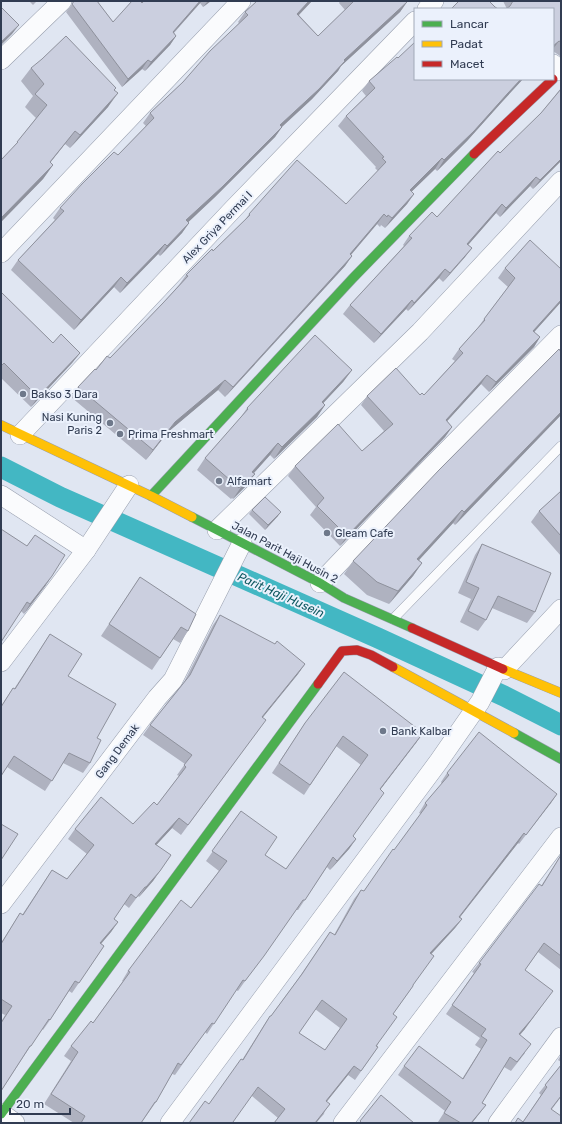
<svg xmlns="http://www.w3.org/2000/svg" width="562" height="1124" font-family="Rubik,sans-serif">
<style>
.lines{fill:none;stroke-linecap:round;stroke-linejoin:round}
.canal{stroke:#43b7c3;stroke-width:21}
.lane-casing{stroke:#979ead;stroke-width:10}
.street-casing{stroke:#979ead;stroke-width:20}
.fast-casing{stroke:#979ead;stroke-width:10}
.slow-casing{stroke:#979ead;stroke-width:10}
.jam-casing{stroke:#979ead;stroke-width:10}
.lane{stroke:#fafbfd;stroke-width:9}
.street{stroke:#fafbfd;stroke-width:19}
.fast{stroke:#4caf50;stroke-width:9}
.slow{stroke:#ffc107;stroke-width:9}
.jam{stroke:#c62828;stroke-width:9}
.wall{fill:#afb2c0;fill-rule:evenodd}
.shaded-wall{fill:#8e919c}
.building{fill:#cbcfdf;stroke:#8e919c;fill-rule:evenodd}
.poi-dot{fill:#6e788a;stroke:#ebf1fc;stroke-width:1.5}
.labels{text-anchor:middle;stroke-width:4;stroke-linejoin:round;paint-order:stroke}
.street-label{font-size:11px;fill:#313c52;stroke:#ebf1fc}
.poi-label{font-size:11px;fill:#313c52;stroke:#ebf1fc;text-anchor:start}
.water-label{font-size:12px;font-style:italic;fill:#0c575e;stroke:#ebf1fc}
</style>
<rect width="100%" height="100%" fill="#e0e6f2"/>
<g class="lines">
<polyline class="canal" points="1,467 60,497 378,638 504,696 561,725"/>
<g class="lane-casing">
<polyline id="lane" points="393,619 561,446"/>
</g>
<g class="street-casing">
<g id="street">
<polyline points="427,9 434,1"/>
<polyline points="1,60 62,1"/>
<polyline points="553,64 561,71"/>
<polyline points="1,253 241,1"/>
<polyline points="20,435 235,207 415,21"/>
<polyline points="1,495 86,550"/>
<polyline points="217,530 420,332 561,181"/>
<polyline points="320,583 422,476 561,335"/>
<polyline points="1,662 86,550 129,485"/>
<polyline points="504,670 561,609"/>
<polyline points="1,904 157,698 173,680 242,543"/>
<polyline points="1,1113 15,1123"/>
<polyline points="170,1123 439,761 480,702 498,667"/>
<polyline points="343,1123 561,837"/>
<polyline points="498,1123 561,1037"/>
</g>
</g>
<g class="fast-casing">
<g id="fast">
<polyline points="151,496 353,278 474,154"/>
<polyline points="192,517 320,583 344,598 412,628"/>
<polyline points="514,733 561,759"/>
<polyline points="1,1114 318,684"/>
</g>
</g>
<g class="slow-casing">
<g id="slow">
<polyline points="1,425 151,496 192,517"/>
<polyline points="393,667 514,733"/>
<polyline points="503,669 561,693"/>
</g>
</g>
<g class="jam-casing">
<g id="jam">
<polyline points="474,154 553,79"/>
<polyline points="412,628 503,669"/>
<polyline points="318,684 342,651 357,650 371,655 393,667"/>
</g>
</g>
<use href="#lane" class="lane"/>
<use href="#street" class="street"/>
<use href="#fast" class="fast"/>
<use href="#slow" class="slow"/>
<use href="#jam" class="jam"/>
</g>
<g class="wall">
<polygon points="29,1 37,1 33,5"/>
<polygon points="73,1 97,1 113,22 142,3 144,1 211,1 203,7 200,3 174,33 176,36 170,45 145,71 142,69 122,87 66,12 73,3"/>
<polygon points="257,1 312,1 299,15 318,36 345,10 339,3 340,1 406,1 407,2 400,12 341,66 338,71 312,99 282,127 275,137 215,197 188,222 189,223 182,233 160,256 158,254 120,293 114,287 74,330 11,270 18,260 55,220 53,218 60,208 118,155 146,126 143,123 150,113 183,82 239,23 238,22 245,12"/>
<polygon points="503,1 561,1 561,55 560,56 553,51 553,9 506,9 506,7"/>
<polygon points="31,68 115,90 108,107 70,148 65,144 50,163 53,165 43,179 1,222 1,160 12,149 36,118 25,107 33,96 21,81"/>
<polygon points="415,79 523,79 501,103 467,141 437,171 435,169 411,192 414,194 407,204 385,228 381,225 380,227 377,224 351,255 352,256 345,266 225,397 218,390 168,432 146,460 71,397 78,387 96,370 110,358 163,303 179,285 186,275 213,251 245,220 249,214 346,204 378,171 375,168 376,167 338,126 346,116 366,96 362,91 369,81"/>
<polygon points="561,88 561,161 533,189 530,186 500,217 496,213 468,245 472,248 465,257 443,282 439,278 408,311 406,309 374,343 343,314 350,305 404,246 403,245 409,236 437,217 541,113"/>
<polygon points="505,268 561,269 561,302 534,332 540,337 534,347 489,392 481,384 447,421 452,427 445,437 340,546 310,515 316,507 288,476 295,466 362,451 384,431 361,405 367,396 424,395 455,361 452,359 459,349 477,329 484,319 508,287 498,278"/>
<polygon points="1,292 53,343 80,353 72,363 31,407 1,378"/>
<polygon points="352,370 343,382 323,403 325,405 317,417 274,459 270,455 254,473 246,486 233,499 232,498 231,499 197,470 205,458 239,420 247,408"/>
<polygon points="561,415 455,525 453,523 419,560 422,563 413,576 389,604 367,595 344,574 353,561"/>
<polygon points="561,491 561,556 531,522 539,511"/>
<polygon points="252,510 278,516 265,530 249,514"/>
<polygon points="35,535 46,585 24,614 21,611 27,546"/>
<polygon points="482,544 535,612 527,623 492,608 486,620 478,631 460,622 471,599 458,593 475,555"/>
<polygon points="140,577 188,631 180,643 173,639 152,670 101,636"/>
<polygon points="220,615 305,664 298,674 263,717 259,729 181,835 172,828 156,845 171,855 153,881 139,897 138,896 129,908 124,904 114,919 118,922 111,932 101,944 104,946 72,993 69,991 50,1020 43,1030 42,1029 24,1056 1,1091 1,1022 5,1015 1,1013 1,943 20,913 22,915 52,870 67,879 87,854 68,839 75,829 133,824 157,805 179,776 177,775 185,764 143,735 150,725 184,682 213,625"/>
<polygon points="50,634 68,676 97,738 90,763 83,773 63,763 45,791 7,767 1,776 1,706 13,688 14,689"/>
<polygon points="305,723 423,733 380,790 353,836 356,839 349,849 330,870 327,867 298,910 296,910 238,991 236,990 207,1034 205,1032 175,1075 172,1074 156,1102 149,1112 141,1123 74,1123 44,1104 71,1061 64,1056 71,1046 93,1023 123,981 122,981 128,971 191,908 219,871 206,861 241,811 265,855 286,869 361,765 336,746 304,795 272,773"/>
<path d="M447 773 557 794 519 844 518 843 460 917 462 919 455 928 431 954 413 985V986L393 1014 377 1046 378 1047 355 1080 348 1075 327 1101 324 1114 316 1123H274L278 1118 252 1096 209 1104 242 1060 264 1025 270 1016H271L298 979 330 932 334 935 354 899 361 890 364 891 421 814 419 813 425 803 442 784 441 782ZM315 1009 340 1028 325 1050 299 1033Z"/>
<polygon points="561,855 561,970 538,952 525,970 525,1029 520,1035 525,1053 511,1071 504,1067 482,1103 486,1105 472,1123 440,1123 438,1122 445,1111 398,1075 404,1066 462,1079 481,1049 475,1045 480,1038 446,1014 474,973 472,972 479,963 541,886"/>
<polygon points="561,1055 561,1062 558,1060"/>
<polygon points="561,1065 561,1097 552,1109 523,1122 541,1095 539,1093"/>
</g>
<g class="shaded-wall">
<polygon points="200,1 202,1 166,41 173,32"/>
<polygon points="208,1 211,1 203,7"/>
<polygon points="309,1 312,1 290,24 297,14"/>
<polygon points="407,2 400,12 341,66 338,71 312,99 273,135 280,125 344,60"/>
<polygon points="19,25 12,34 1,45 1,42"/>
<polygon points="176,36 170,45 145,71 151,62"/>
<polygon points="559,41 553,49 553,46"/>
<polygon points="148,60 142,69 122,87 128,79"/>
<polygon points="521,79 523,79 501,103 467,141 437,171 444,160"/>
<polygon points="118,93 108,107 70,148 80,135"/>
<polygon points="282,127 275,137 215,197 180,230 186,220"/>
<polygon points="75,131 65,144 40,175 50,162"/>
<polygon points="442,158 435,169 403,200 410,190"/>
<polygon points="561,159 561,161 533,189 540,180"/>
<polygon points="53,165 43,179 1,222 1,218"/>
<polygon points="536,177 530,186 500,217 506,208"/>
<polygon points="414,194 407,204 385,228 392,218"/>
<polygon points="502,204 496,213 461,253 467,244"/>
<polygon points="384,214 377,224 343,264 350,254"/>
<polygon points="189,223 182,233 160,256 167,246"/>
<polygon points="165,244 158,254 120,293 127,283"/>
<polygon points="472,248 465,257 443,282 450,273"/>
<polygon points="352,256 345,266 225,397 233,387"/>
<polygon points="445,269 439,278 408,311 414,303"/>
<polygon points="121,277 114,287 74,330 81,320"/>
<polygon points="412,300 406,309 374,343 381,334"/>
<polygon points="561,300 561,302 527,340 533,331"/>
<polygon points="540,337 534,347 489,392 496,382"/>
<polygon points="80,353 72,363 31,407 38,397"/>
<polygon points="352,370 343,382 314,413 322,402"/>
<polygon points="487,375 481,384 439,430 446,420"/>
<polygon points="225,380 218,390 168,432 146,460 153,450 175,422"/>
<polygon points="325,405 317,417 274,459 282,447"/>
<polygon points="561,412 561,415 455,525 464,512"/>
<polygon points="452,427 445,437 340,546 347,536"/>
<polygon points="278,443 270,455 244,484 252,472"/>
<polygon points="255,474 246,486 233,499 241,487"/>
<polygon points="462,510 453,523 408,572 417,559"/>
<polygon points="281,512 278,516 265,530 268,525"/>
<polygon points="422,563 413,576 389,604 398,591"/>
<polygon points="52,576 46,585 24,614 30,604"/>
<polygon points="305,664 298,674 255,727 262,717"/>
<polygon points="423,733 416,743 373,799 380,789"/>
<polygon points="557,794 551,803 519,844 526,835"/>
<polygon points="179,818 172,828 148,854 155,844"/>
<polygon points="524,833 518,843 453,926 459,917"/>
<polygon points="356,839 349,849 330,870 337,861"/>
<polygon points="160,871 153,881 139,897 146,887"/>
<polygon points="462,919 455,928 424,962 430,953"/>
<polygon points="118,922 111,932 93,953 100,943"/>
<polygon points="546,1000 525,1029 512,1043 519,1034"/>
<polygon points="354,1066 348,1075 320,1110 326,1101"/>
<polygon points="330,1104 316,1123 315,1123"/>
<polygon points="486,1105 472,1123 471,1123"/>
</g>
<g class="building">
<polygon points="74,1 97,1 113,22 132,1 140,1 142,3 144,1 200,1 173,32 176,36 151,62 148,60 128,79 72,4"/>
<polygon points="257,1 309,1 297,14 318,36 353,2 352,1 406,1 407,2 344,60 345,61 319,89 280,125 282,127 222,187 186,220 189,223 167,246 165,244 127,283 121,277 81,320 18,260 64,211 60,208 82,184 114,152 118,155 154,118 150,113 183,82 210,51 248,15 245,12"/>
<polygon points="459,1 489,1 495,7 498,9 451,9"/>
<polygon points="513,1 561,1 561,42 559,41 553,46 553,9 506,9 510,6"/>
<polygon points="1,7 19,25 1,42"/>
<polygon points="66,36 116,88 114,90 118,93 80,135 75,131 50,162 53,165 1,218 1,160 18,142 17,142 47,105 35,94 44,84 31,68 42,59"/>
<polygon points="415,42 415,79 521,79 508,93 474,131 444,160 442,158 410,190 414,194 392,218 388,215 387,217 384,214 350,254 352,256 233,387 225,380 175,422 153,450 78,387 95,369 96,370 107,356 110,358 163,303 188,276 186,275 212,249 213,251 250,215 249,214 297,160 346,204 386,162 382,158 384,157 346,116 375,88 369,81 397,57 398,58"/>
<polygon points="561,89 561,159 540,180 536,177 506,208 502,204 467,244 472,248 450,273 445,269 414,303 412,300 381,334 350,305 412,238 409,236 432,212 437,217 498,151 500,153 541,113"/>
<polygon points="530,240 561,269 561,300 533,331 540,337 496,382 487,375 446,420 452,427 347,536 317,506 324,498 295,466 338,424 362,451 393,424 367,396 396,368 420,395 422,393 424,395 463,353 459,349 485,320 484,319 515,278 505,268"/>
<polygon points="1,292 53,343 61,334 80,353 38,397 4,363 1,366"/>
<polygon points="315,335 352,370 322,402 325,405 282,447 278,443 252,472 255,474 241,487 240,486 239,488 205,458 248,409 247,408"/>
<polygon points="559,349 561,352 561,412 464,512 462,510 417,559 422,563 398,591 377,582 353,561 439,470"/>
<polygon points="561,491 561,536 539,511"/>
<polygon points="265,497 281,512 268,525 252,510"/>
<polygon points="1,529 27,546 35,535 65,555 52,576 30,604 27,602 1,642"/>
<polygon points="482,544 551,573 535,612 498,596 486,620 468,611 479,588 466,582"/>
<polygon points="140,577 196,614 188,631 181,627 160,658 109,624"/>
<polygon points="220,615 275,644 277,641 305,664 262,717 266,720 188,825 179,818 155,844 171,855 160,871 146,887 145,887 136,898 131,894 114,919 118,922 100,943 104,946 79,983 75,981 50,1020 49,1019 31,1046 30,1046 1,1091 1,1023 12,1006 1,999 1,944 20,913 23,915 52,870 67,879 94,845 75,829 101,797 133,824 154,802 157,805 186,767 184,765 192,755 150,725 190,675"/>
<polygon points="50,634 82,654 68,676 116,704 97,738 101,740 90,763 69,753 52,781 14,756 1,776 1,707 13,688 15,689"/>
<polygon points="344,672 423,733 380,789 384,793 353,836 356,839 337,861 333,857 305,900 303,900 264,956 245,981 243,980 214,1024 212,1023 181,1065 178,1063 156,1102 155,1102 141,1123 81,1123 85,1116 51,1094 78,1052 71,1046 91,1021 93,1023 130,972 128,971 181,900 191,908 227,861 212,851 241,811 277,837 265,855 286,869 368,755 343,736 310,785 279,763 305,723"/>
<path d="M479 732 557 794 526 835 524 833 459 917 462 919 430 953 434 956 413 985V986L393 1014 397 1017 376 1046 378 1047 361 1071 354 1066 326 1101 330 1104 315 1123H274L285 1109 258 1087 233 1122 235 1123H189L205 1101 209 1104 241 1059 243 1060 270 1016H271L302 974 330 932 335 935 361 890 364 891 393 849 394 850 427 805 425 803 449 775 447 773ZM322 1000 347 1019 325 1050 299 1033Z"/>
<polygon points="1,824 18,834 1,860"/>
<polygon points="561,855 561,956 544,943 525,970 553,991 531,1020 519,1034 531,1044 517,1062 510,1057 482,1103 486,1105 471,1123 461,1123 444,1113 451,1102 404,1066 419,1046 463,1079 487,1040 481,1036 486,1029 452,1005 481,964 479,963 539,884 542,886"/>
<polygon points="561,1065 561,1096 551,1109 561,1116 561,1123 515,1123 518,1118 523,1122 547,1087 545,1085"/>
<polygon points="381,1095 414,1123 362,1123 360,1121"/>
</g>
<g class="poi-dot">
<circle cx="23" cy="394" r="4"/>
<circle cx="110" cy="423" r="4"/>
<circle cx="120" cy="434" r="4"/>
<circle cx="219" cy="481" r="4"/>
<circle cx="327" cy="533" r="4"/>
<circle cx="383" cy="731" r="4"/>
</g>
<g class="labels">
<g class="street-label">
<text transform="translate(217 227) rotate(-46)" y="4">Alex Griya Permai I</text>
<text transform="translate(285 552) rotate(28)" y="4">Jalan Parit Haji Husin 2</text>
<text transform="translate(117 751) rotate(-53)" y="4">Gang Demak</text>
</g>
<g class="poi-label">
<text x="31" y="398">Bakso 3 Dara</text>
<text x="102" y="421" text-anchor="end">Nasi Kuning<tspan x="102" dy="13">Paris 2</tspan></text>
<text x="128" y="438">Prima Freshmart</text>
<text x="227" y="485">Alfamart</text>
<text x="335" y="537">Gleam Cafe</text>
<text x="391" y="735">Bank Kalbar</text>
</g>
<g class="water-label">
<text transform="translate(281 595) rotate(24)" y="4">Parit Haji Husein</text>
</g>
</g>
<rect width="562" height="1124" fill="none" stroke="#313c52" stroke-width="4"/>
<rect x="414" y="8" width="140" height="72" fill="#ebf1fc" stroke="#a1a9b8"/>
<rect x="422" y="21" width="20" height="6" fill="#4caf50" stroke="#a1a9b8"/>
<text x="450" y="28" font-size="12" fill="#313c52">Lancar</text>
<rect x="422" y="41" width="20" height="6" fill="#ffc107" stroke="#a1a9b8"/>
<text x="450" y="48" font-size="12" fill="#313c52">Padat</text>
<rect x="422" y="61" width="20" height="6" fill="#c62828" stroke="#a1a9b8"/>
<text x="450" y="68" font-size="12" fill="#313c52">Macet</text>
<path d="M10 1108v6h60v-6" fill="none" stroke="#313c52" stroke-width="2"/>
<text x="16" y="1108" font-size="12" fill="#313c52" stroke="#ebf1fc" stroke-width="3" paint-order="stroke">20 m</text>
</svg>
